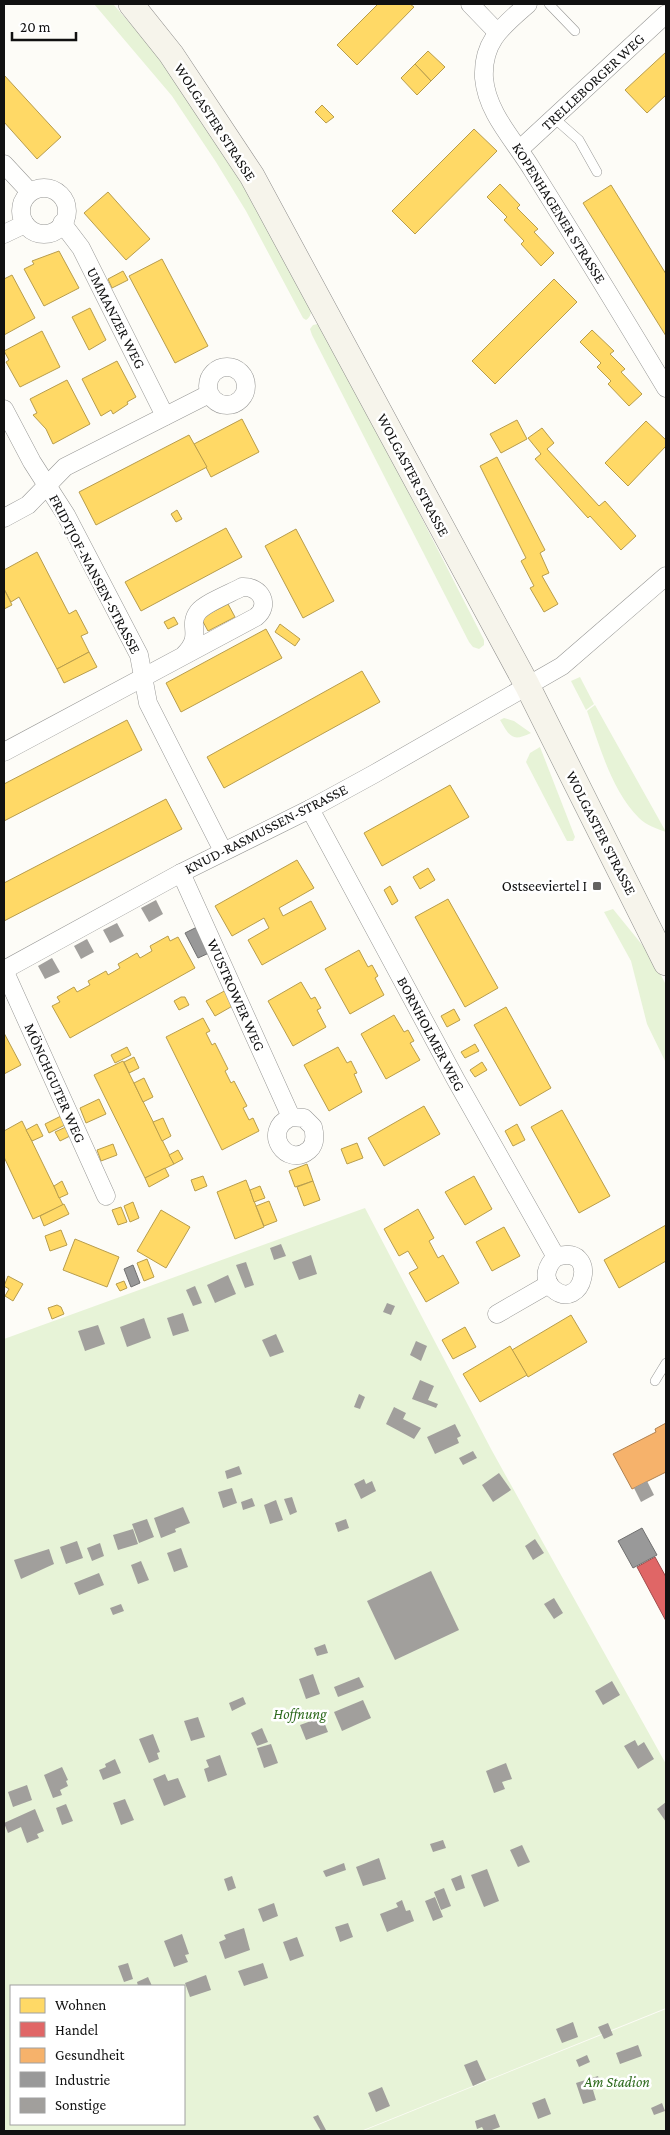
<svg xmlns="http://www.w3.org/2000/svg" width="670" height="2135" font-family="'Crimson Pro',serif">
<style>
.green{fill:#e7f3d7;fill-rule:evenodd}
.homes{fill:#ffd966;stroke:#b89d4c}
.shops{fill:#e06666;stroke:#a24c4c}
.health{fill:#f6b26b;stroke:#b18250}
.industry{fill:#999;stroke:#707070}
.building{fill:#a19f9c}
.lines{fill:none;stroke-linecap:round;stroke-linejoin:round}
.lane-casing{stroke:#979795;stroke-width:10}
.street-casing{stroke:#979795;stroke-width:19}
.secondary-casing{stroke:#8e8d8b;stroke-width:26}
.lane{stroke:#fffffe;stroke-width:9}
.street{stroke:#fffffe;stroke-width:18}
.secondary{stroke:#f6f4eb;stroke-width:25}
.poi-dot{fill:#646362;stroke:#fff;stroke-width:2}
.labels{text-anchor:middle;stroke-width:5;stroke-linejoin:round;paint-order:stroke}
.street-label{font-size:15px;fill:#111;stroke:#fff}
.poi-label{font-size:15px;fill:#111;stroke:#fff;text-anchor:end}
.park-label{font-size:15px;font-style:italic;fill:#2f6b1f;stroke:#fff}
</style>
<rect width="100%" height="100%" fill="#fdfcf7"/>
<g class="green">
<path d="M94 4H113L152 48 230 157 311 304C311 311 312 316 306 320L303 318 246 211 216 162 172 96Z"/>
<polygon points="318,324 324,327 484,640 484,645 479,649 473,647 469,642 312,335 310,329 313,325"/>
<polygon points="580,677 594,704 586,710 571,681"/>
<path d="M595 705 666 832C657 829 646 825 639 818 611 790 600 746 587 711Z"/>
<path d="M504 718 514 721 531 733C512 742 510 737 500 720Z"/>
<polygon points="540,747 575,837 573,841 567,841 526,762 530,753"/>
<polygon points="613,909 652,957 666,985 666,1063 647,1024 631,961 604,912"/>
<path d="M365 1208 491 1449 666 1764V2008L361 2131H4V1339ZM11 1986H184V2124H11Z"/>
<polygon points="666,2009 666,2131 363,2131"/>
</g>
<g class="homes">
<polygon points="378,4 410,4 414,7 357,65 337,45"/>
<polygon points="428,51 445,67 431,81 415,64"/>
<polygon points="666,52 666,95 647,113 625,90"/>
<polygon points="415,64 431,81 417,95 401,78"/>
<polygon points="4,75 61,137 37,159 4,122"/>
<polygon points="322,105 334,117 326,123 315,112"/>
<polygon points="474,129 497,151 415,234 392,211"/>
<polygon points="500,184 520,205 517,208 538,229 534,232 554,253 541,266 521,244 524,241 504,220 507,217 487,197"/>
<polygon points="611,185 666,274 666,336 583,203"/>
<polygon points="108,192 150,239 126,260 84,213"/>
<polygon points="59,251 79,288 44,306 24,269 34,264 32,261"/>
<polygon points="162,259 208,346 175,363 129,276"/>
<polygon points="123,271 128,280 112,288 108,279"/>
<polygon points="12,275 35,318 4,335 4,279"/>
<polygon points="554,279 577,302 495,384 472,361"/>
<polygon points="90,308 106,340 89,350 72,317"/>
<polygon points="592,330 614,351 610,354 625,369 621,372 642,394 629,406 608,384 611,381 597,367 601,363 580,342"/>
<polygon points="42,331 60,367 20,387 6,362 9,360 4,351"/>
<polygon points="117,361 136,397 127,402 128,404 113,414 111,410 101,416 82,379"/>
<polygon points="67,380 90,424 53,444 46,429 33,415 37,413 30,399"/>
<polygon points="242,419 259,452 211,477 194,444"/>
<polygon points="517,420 527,439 501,453 490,434"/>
<polygon points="646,421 666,440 666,446 628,486 605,463"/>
<polygon points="542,428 554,443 547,449 599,506 605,501 636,536 621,550 590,516 588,518 535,459 541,454 528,438"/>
<polygon points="189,435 207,467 96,525 79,492"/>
<polygon points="497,457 545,550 540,553 549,573 542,576 558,604 544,612 530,588 534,586 521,561 526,558 480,466"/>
<polygon points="177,510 182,519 176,522 171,514"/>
<polygon points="226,528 242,557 141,611 125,582"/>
<polygon points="296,529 334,601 303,618 265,546"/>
<polygon points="37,552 69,614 76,610 88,633 81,636 89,652 57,669 19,597 11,602 4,589 4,570"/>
<polygon points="4,589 12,605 4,609"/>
<polygon points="228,604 235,617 208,631 201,618"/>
<polygon points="174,617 178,624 168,629 164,622"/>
<polygon points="280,624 300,639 295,646 275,632"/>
<polygon points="266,629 282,658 181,712 166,683"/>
<polygon points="89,652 97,667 64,683 57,669"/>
<polygon points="362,671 380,702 224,788 207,757"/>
<polygon points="127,720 142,750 4,821 4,784"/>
<polygon points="450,785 469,817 382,866 364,833"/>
<polygon points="166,799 182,829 4,921 4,883"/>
<polygon points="297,860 314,888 279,908 283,916 311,901 326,929 262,965 248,940 269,928 264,918 232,936 215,906"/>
<polygon points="428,868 435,880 420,889 413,877"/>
<polygon points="390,886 398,901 392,905 384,890"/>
<polygon points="448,899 498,988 465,1007 415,917"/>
<polygon points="168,936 170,941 178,937 195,968 70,1038 52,1006 60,1002 57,997 74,987 77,992 90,985 88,981 106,971 108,975 120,968 118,964 137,953 140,958 152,951 150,946"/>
<polygon points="359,950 368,967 372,965 378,976 375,978 384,995 350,1014 325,969"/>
<polygon points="301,982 311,999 315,997 321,1008 317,1010 326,1027 293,1046 268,1001"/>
<polygon points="228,989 236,1004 215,1016 206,1001"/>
<polygon points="181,997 185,997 189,1005 179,1010 174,1001"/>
<polygon points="506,1007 551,1088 520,1106 474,1025"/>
<polygon points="454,1009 460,1020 447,1027 441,1016"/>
<polygon points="394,1015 404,1032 408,1030 414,1041 410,1043 420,1060 386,1079 361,1034"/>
<polygon points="203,1018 210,1031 206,1033 212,1045 215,1043 228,1069 225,1071 231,1083 234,1081 247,1106 243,1108 249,1120 253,1118 259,1131 222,1150 166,1037"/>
<polygon points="4,1033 21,1065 4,1074"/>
<polygon points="475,1044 479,1051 465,1058 461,1052"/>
<polygon points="127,1047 131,1055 115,1063 111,1055"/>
<polygon points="338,1047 347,1063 351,1061 357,1073 354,1074 362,1092 329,1111 304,1065"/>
<polygon points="134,1057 139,1068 129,1073 124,1062"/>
<polygon points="123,1061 174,1164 145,1178 94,1075"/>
<polygon points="482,1062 487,1070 475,1077 470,1070"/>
<polygon points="144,1078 153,1097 143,1102 134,1083"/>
<polygon points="99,1099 106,1114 86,1123 80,1108"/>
<polygon points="424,1106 440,1134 384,1166 368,1138"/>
<polygon points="562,1110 610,1196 579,1213 531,1127"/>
<polygon points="63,1115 67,1124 49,1133 45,1124"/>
<polygon points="163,1118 171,1136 162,1141 153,1122"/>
<polygon points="22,1121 63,1205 33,1219 4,1157 4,1131"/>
<polygon points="37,1124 43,1136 32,1141 26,1130"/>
<polygon points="517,1124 525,1140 513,1146 505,1131"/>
<polygon points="68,1126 72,1135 60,1141 55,1132"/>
<polygon points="357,1143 363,1158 347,1164 341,1149"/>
<polygon points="113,1144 117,1155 101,1161 97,1150"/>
<polygon points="178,1150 183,1159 174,1164 169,1155"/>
<polygon points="307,1164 313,1181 295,1187 289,1171"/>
<polygon points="165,1168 169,1176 149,1187 145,1178"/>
<polygon points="203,1176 207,1186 195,1191 191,1180"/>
<polygon points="474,1176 492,1209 465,1225 445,1192"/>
<polygon points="246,1180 264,1227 235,1239 217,1192"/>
<polygon points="62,1181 68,1194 59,1198 54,1186"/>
<polygon points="313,1181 320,1200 304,1206 297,1187"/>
<polygon points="260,1186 265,1198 254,1202 250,1190"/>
<polygon points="269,1201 277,1221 264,1226 256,1206"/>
<polygon points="133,1202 139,1218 130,1222 124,1206"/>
<polygon points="64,1204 69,1214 44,1226 40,1216"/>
<polygon points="121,1207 127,1222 118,1225 112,1210"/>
<polygon points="418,1209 434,1238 429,1241 438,1258 443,1255 459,1283 426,1302 409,1273 418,1268 408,1251 399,1256 384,1229"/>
<polygon points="161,1210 190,1227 166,1268 137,1251"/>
<polygon points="666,1225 666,1261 619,1288 604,1260"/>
<polygon points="504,1227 520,1256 492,1271 476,1242"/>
<polygon points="61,1230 67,1245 50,1251 45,1236"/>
<polygon points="75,1239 119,1257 107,1287 63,1270"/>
<polygon points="147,1259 154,1277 144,1281 137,1263"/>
<polygon points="8,1276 23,1284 13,1301 5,1296 9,1289 4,1286"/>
<polygon points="124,1281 127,1288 120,1291 116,1284"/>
<polygon points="57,1305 61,1307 64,1314 52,1319 48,1308"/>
<polygon points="571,1315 587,1342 528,1377 512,1350"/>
<polygon points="465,1327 476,1347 453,1359 442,1340"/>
<polygon points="510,1346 527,1375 480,1402 463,1374"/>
</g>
<polygon class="shops" points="655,1557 666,1577 666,1621 637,1567"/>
<polygon class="health" points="666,1423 666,1472 632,1489 613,1454 656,1432 655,1429"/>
<g class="industry">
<polygon points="197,927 209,953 198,958 185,933"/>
<polygon points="133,1265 140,1283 131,1287 124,1269"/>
<polygon points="642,1528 657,1555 633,1568 618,1541"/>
</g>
<g class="building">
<polygon points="156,900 163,914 149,922 141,908"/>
<polygon points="117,923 124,936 110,943 103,930"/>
<polygon points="87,939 94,952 81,959 74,946"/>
<polygon points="52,958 60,972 45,979 38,966"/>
<polygon points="281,1244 286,1256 274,1260 270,1248"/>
<polygon points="311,1255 317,1274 299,1280 292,1262"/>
<polygon points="246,1262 254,1285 245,1288 236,1265"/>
<polygon points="228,1275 236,1294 215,1303 207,1285"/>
<polygon points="195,1286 202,1303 193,1306 186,1290"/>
<polygon points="387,1303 395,1306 391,1315 383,1312"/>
<polygon points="183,1313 189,1331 173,1336 167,1318"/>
<polygon points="144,1318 151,1338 127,1347 120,1327"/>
<polygon points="98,1325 105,1344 85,1351 78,1331"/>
<polygon points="276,1334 284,1352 270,1357 262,1340"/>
<polygon points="416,1341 427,1346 421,1361 410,1355"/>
<polygon points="420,1380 434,1386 428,1400 438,1404 436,1408 412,1399"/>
<polygon points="359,1394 365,1397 360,1409 354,1407"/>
<polygon points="394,1407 406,1413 403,1419 421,1428 414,1439 386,1424"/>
<polygon points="455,1424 461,1436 457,1438 459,1443 435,1454 427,1437"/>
<polygon points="473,1451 477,1458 463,1465 459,1458"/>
<polygon points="239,1466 242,1474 227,1479 225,1471"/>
<polygon points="499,1473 511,1490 493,1502 482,1485"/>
<polygon points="364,1479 366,1484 372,1481 376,1491 361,1499 354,1484"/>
<polygon points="647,1481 654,1495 641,1502 634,1488"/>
<polygon points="232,1488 237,1503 223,1508 218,1492"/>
<polygon points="292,1497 297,1512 290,1515 284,1499"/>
<polygon points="252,1498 255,1506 243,1510 241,1502"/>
<polygon points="276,1500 283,1520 270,1524 264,1505"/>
<polygon points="183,1507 190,1523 175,1529 176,1532 161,1538 154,1518"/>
<polygon points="147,1519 154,1537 139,1543 132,1524"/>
<polygon points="346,1519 349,1528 338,1532 335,1523"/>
<polygon points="133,1529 138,1544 118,1550 113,1535"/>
<polygon points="535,1539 544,1553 533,1560 525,1546"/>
<polygon points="77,1541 83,1558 66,1564 60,1547"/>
<polygon points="100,1543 104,1556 92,1561 87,1548"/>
<polygon points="181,1548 188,1567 174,1572 167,1553"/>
<polygon points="49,1549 54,1564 21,1579 14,1560"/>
<polygon points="141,1561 149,1580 138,1584 131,1565"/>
<polygon points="431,1571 459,1630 395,1660 367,1601"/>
<polygon points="99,1573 104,1585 79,1595 74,1583"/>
<polygon points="554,1598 563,1613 554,1619 544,1604"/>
<polygon points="121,1604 124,1611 113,1615 110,1608"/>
<polygon points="325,1644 328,1653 317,1656 314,1648"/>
<polygon points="313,1674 320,1694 306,1699 299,1679"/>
<polygon points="359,1677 364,1687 338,1697 334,1687"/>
<polygon points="612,1681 620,1695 603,1705 595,1691"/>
<polygon points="243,1697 246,1704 232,1711 229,1703"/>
<polygon points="363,1700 371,1718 342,1731 334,1712"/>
<polygon points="198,1717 205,1737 191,1741 184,1721"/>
<polygon points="322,1717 328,1732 306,1740 300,1725"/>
<polygon points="262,1728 268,1742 257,1746 251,1733"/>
<polygon points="153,1734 160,1752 157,1753 159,1759 149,1763 139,1739"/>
<polygon points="635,1740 638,1746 644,1742 654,1759 638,1769 624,1746"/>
<polygon points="271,1744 278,1763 264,1768 257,1748"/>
<polygon points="220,1755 227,1775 208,1782 204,1769 209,1767 206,1760"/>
<polygon points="115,1759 121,1773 103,1780 99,1770 106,1767 105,1764"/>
<polygon points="506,1763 512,1779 502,1782 505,1789 494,1793 486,1771"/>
<polygon points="62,1767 68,1780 66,1781 68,1786 60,1790 62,1795 53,1798 44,1775"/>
<polygon points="165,1774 168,1781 178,1778 186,1797 164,1806 153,1779"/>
<polygon points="27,1785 32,1800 13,1807 8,1792"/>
<polygon points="125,1799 134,1820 121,1825 113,1803"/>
<polygon points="666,1802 666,1822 657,1809"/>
<polygon points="66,1804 73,1821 62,1825 56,1808"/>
<polygon points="35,1809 44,1831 37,1834 39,1838 27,1843 21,1827 8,1833 4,1823"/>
<polygon points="443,1840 446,1848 433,1852 430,1844"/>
<polygon points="522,1845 530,1862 518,1867 510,1850"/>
<polygon points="379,1858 386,1879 363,1886 356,1867"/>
<polygon points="344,1863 346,1870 326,1877 323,1871"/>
<polygon points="487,1869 499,1901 484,1907 471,1875"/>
<polygon points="461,1875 465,1888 456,1891 451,1879"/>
<polygon points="232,1876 236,1888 228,1891 224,1879"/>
<polygon points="444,1888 451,1906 441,1910 434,1892"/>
<polygon points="435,1897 443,1917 433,1921 425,1901"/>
<polygon points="402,1900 406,1911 410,1910 414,1921 387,1932 380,1914 398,1907 396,1903"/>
<polygon points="274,1903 278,1916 263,1922 258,1909"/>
<polygon points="348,1923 353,1937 340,1942 335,1927"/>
<polygon points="244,1928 250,1950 225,1959 219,1942 226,1939 224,1935"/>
<polygon points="182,1934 189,1954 185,1955 188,1962 174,1967 164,1941"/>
<polygon points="297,1937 304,1956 290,1961 283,1942"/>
<polygon points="128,1963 133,1979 124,1982 118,1966"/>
<polygon points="263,1963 268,1978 244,1986 238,1971"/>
<polygon points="206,1975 211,1990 190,1997 185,1983"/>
<polygon points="148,1977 152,1986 138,1986 137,1982"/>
<polygon points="573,2022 578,2037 562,2043 556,2029"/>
<polygon points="608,2023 613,2035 604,2039 598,2027"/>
<polygon points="638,2045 642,2056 620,2064 616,2053"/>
<polygon points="587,2055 590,2062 579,2067 576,2060"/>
<polygon points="477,2060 486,2080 473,2086 464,2065"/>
<polygon points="598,2076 602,2087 593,2090 596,2100 583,2104 576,2083"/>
<polygon points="382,2087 390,2106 376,2112 368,2093"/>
<polygon points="545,2098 551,2114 538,2119 532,2103"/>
<polygon points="662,2103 665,2111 654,2115 651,2108"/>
<polygon points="495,2114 500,2127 489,2131 484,2131 482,2127 477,2129 475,2121"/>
<polygon points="318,2115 326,2130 323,2131 321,2131 313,2117"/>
</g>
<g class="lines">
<g class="lane-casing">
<g id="lane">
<polyline points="549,4 575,31"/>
<polyline points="554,118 579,140 597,172"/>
<polyline points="655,1381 666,1363"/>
</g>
</g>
<g class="street-casing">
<g id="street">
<polyline points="470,4 497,32"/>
<path d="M528 4C503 26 482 41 484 78 487 114 516 142 533 171 578 243 622 315 666 388"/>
<polyline points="520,149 666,14"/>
<polyline points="4,164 30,192"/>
<circle cx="44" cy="211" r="23"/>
<polyline points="62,223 81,248 165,416"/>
<polyline points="4,234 25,224"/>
<circle cx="227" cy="386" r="19"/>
<polyline points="4,409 32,462 66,515 139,655 148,703 223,851"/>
<polyline points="4,518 28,505 65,467 209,394"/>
<path d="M4 752 256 617C271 605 261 586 242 587 231 593 205 603 198 612 187 627 204 635 184 655"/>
<path d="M310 809 456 1080 556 1257C547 1265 542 1278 552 1288 583 1316 601 1242 556 1257"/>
<path d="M181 873 291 1117C260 1131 287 1169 309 1150 316 1144 315 1135 313 1127L304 1118 291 1117"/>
<polyline points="4,970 181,873 310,809 374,774 562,666 666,576"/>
<polyline points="4,970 106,1196"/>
<polyline points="497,1314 549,1284"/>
</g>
</g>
<g class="secondary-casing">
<polyline id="secondary" points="131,4 171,54 252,176 527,685 666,963"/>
</g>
<use href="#lane" class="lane"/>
<use href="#street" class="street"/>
<use href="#secondary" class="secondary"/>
</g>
<rect class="poi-dot" x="592" y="881" width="10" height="10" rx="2.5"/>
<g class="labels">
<g class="street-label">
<text transform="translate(593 82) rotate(-43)" y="5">TRELLEBORGER WEG</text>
<text transform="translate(215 122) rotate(57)" y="5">WOLGASTER STRASSE</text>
<text transform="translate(559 213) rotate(58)" y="5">KOPENHAGENER STRASSE</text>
<text transform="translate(116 318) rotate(63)" y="5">UMMANZER WEG</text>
<text transform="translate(413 475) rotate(62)" y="5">WOLGASTER STRASSE</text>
<text transform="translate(95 574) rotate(62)" y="5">FRIDTJOF-NANSEN-STRASSE</text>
<text transform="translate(266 829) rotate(-27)" y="5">KNUD-RASMUSSEN-STRASSE</text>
<text transform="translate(601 833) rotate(63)" y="5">WOLGASTER STRASSE</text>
<text transform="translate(236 995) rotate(66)" y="5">WUSTROWER WEG</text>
<text transform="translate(431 1034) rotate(62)" y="5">BORNHOLMER WEG</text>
<text transform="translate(55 1083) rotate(66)" y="5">MÖNCHGUTER WEG</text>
</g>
<g class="poi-label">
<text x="587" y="891">Ostseeviertel I</text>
</g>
<g class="park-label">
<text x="300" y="1719">Hoffnung</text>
<text x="617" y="2087">Am Stadion</text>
</g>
</g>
<rect width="670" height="2135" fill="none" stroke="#111111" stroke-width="10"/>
<rect x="10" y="1985" width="175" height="140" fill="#ffffff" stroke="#a0a0a0"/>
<rect x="20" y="1998" width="25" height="15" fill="#ffd966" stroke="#a0a0a0"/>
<text x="55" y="2010" font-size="15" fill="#111111">Wohnen</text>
<rect x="20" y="2022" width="25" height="15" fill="#e06666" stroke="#a0a0a0"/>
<text x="55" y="2035" font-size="15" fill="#111111">Handel</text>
<rect x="20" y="2048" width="25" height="15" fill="#f6b26b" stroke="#a0a0a0"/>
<text x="55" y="2060" font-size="15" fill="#111111">Gesundheit</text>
<rect x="20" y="2072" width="25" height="15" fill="#999999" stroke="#a0a0a0"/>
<text x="55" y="2085" font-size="15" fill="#111111">Industrie</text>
<rect x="20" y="2098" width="25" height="15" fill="#a19f9c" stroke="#a0a0a0"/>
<text x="55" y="2110" font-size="15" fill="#111111">Sonstige</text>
<path d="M12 32v8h64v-8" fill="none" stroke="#111111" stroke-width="2.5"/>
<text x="20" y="32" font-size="15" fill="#111111" stroke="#ffffff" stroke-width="4" paint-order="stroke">20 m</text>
</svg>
